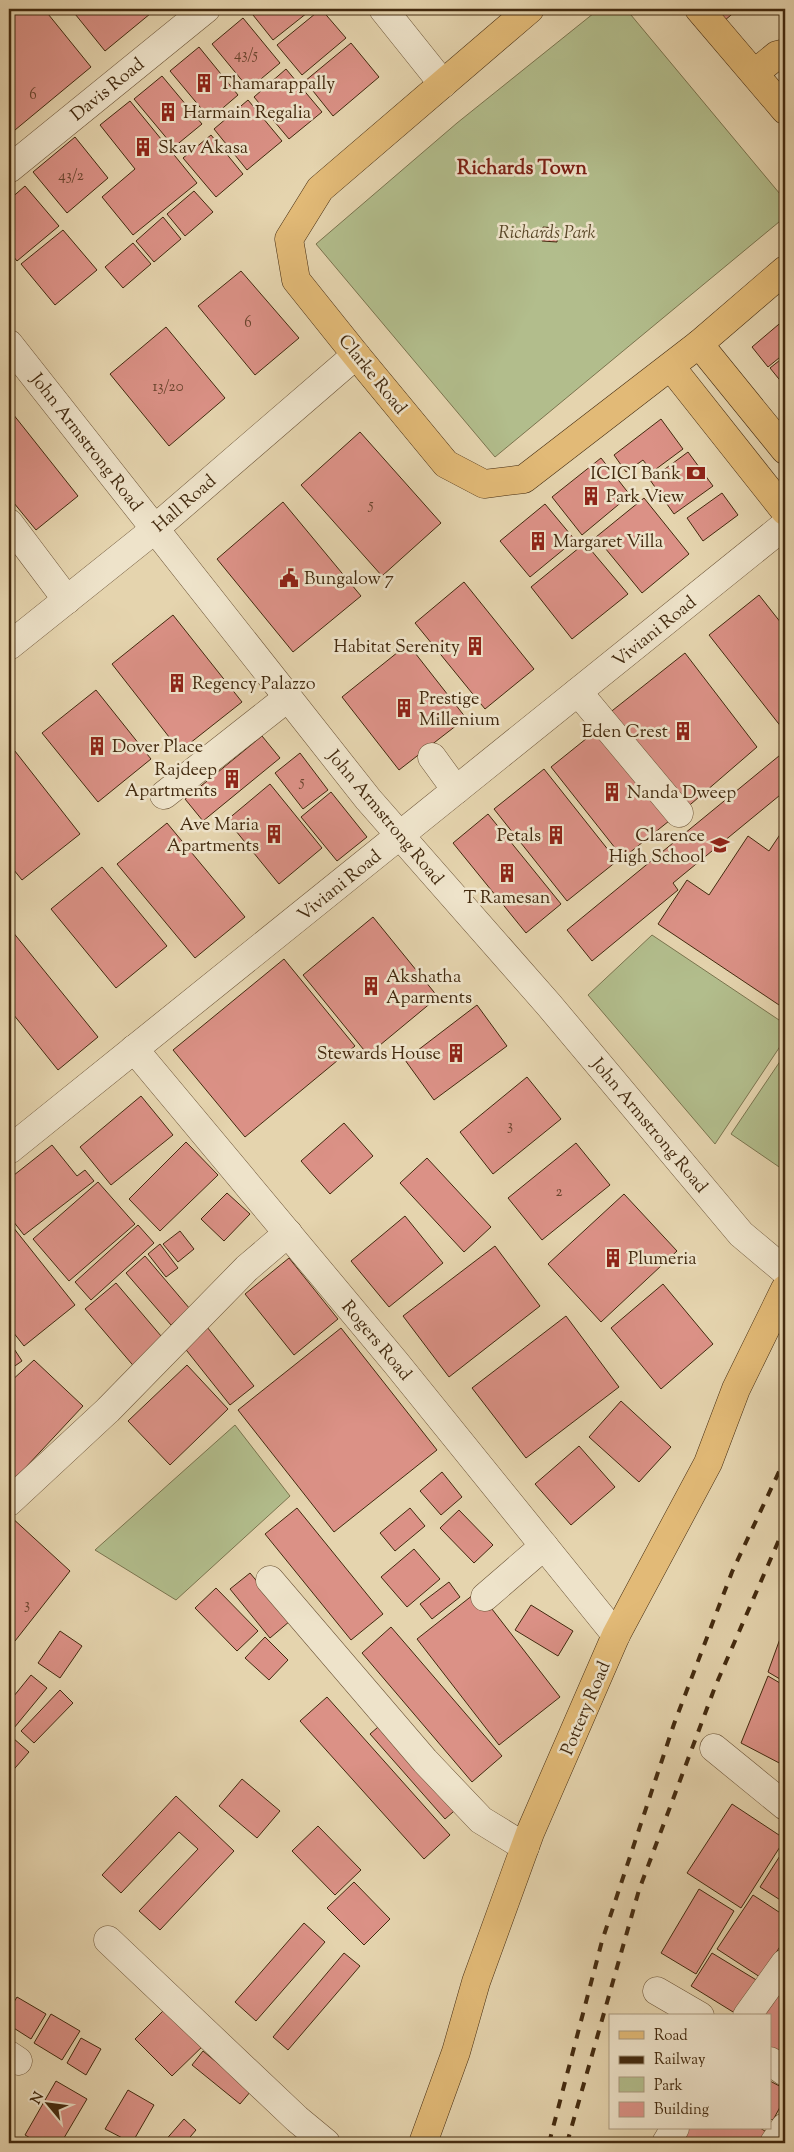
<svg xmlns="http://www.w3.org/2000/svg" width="794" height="2152" font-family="'Sorts Mill Goudy',serif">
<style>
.green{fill:#b2bd8c;stroke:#7a744e}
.building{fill:#db9186;stroke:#432a0f}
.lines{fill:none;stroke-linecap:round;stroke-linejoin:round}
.minor-casing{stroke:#6c5437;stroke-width:29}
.major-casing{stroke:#432a0f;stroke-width:29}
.minor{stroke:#eee3ca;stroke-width:28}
.major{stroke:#e2ba77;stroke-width:28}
.rail{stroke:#432a0f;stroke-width:4;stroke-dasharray:9 9;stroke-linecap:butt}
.labels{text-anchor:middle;stroke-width:5;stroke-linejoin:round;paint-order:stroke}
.number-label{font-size:15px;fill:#69442d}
.poi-label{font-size:18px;fill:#432a0f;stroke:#eee3ca;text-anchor:start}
.street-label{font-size:18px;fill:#432a0f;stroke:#eee3ca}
.park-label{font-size:18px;font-style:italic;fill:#594728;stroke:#eee3ca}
.quarter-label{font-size:20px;font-weight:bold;fill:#7a1f14;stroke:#eee3ca}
</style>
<rect width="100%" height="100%" fill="#e5d4ae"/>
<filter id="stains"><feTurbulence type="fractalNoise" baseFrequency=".004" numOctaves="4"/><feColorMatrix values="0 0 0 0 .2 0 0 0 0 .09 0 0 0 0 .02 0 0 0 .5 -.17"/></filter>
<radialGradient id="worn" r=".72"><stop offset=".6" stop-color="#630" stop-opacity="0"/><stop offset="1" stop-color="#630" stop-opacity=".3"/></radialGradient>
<g class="green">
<polygon points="599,9 626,9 785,200 785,217 495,457 316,244 457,123"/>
<polygon points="652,935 785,1024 785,1039 715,1144 588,995"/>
<polygon points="785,1054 785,1171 731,1134"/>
<polygon points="235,1425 290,1496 176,1600 95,1550"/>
</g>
<g class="building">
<polygon points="9,9 44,9 91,67 15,130 9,122"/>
<polygon points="71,9 156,9 105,51"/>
<polygon points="250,9 312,9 273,40 249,10"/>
<polygon points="321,9 346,38 302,75 277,45"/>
<polygon points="714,9 738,9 724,21"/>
<polygon points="243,18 280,63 249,89 212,44"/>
<polygon points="351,43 379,77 333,116 305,81"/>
<polygon points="199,47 238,95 210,119 170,71"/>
<polygon points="286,69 322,112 289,139 254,97"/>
<polygon points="162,76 202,124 174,147 134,99"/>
<polygon points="248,100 282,141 247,170 214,129"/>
<polygon points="130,101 197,183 133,235 102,197 135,169 100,125"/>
<polygon points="211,135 243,174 216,197 183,158"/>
<polygon points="75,137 108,178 67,213 33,172"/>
<polygon points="25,186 59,226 17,261 9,251 9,200"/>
<polygon points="194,191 213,212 185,236 167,214"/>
<polygon points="163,217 181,239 154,262 136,241"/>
<polygon points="543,227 558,228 557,242 542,241"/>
<polygon points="63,230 97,270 55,305 21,264"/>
<polygon points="133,243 151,264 123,288 105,267"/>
<polygon points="241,271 299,338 255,375 198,306"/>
<polygon points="785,319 785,353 768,367 752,347"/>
<polygon points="166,327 225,398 169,446 110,374"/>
<polygon points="785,356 785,383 783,384 770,368"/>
<polygon points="9,409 78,496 36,530 9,497"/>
<polygon points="661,419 683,449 652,472 643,460 626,472 614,455"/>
<polygon points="360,432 441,523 382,576 301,485"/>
<polygon points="688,452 713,486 674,514 650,480"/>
<polygon points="601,458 630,495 582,535 552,497"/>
<polygon points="722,493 738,515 703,541 687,518"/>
<polygon points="644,498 689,554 642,593 596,537"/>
<polygon points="283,502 361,596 293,652 217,559"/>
<polygon points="545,504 575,540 530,577 500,541"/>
<polygon points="585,543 628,594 572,639 531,587"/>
<polygon points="464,582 534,669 485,709 415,623"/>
<polygon points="759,595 785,628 785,725 782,728 709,635"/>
<polygon points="173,615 242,702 180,751 112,664"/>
<polygon points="408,644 466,718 399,770 342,697"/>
<polygon points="685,653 757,747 684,810 608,714"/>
<polygon points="96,690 151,759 98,802 42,733"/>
<polygon points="602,726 674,817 623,858 551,767"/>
<polygon points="262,736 280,758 203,821 185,799"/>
<polygon points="11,746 80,834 22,880 9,864 9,748"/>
<polygon points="785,751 785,791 673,883 678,890 592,961 567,930"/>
<polygon points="300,753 328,790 303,809 275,773"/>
<polygon points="544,769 617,861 567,901 494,809"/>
<polygon points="270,784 322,848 279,884 227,820"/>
<polygon points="331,792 367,837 337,861 301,817"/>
<polygon points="488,814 561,904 526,933 453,843"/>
<polygon points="167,823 245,917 195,958 117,864"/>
<polygon points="785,827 785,1009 658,924 687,880 709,895 748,836 769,851"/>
<polygon points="102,867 167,946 116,988 51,909"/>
<polygon points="373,917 438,997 368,1055 303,975"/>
<polygon points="12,931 98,1037 58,1070 9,1009 9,933"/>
<polygon points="284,959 355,1046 245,1137 173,1050"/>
<polygon points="477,1005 507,1046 434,1100 405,1060"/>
<polygon points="527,1077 561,1119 493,1174 460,1132"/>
<polygon points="141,1096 173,1135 111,1185 80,1147"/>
<polygon points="344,1123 373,1156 330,1194 301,1161"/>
<polygon points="186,1142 218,1175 160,1231 129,1199"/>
<polygon points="576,1143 610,1185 542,1240 508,1198"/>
<polygon points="52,1145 77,1176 85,1170 94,1181 24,1235 9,1216 9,1179"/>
<polygon points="427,1158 491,1227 464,1252 400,1183"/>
<polygon points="98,1182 135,1224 69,1281 33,1239"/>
<polygon points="227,1193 250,1214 224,1241 201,1219"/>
<polygon points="624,1194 677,1251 601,1322 548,1264"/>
<polygon points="405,1216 443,1263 389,1307 351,1261"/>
<polygon points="9,1222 75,1305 24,1346 9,1327"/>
<polygon points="138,1225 154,1243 91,1300 75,1282"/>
<polygon points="180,1231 194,1249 178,1262 163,1244"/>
<polygon points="160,1244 178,1268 166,1277 148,1254"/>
<polygon points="495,1246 540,1306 449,1377 403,1316"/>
<polygon points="145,1256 190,1309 171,1325 126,1273"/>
<polygon points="289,1258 338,1319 294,1355 245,1294"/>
<polygon points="116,1283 167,1343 137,1370 85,1309"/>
<polygon points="663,1284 713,1344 661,1389 611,1328"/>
<polygon points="566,1316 619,1387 526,1458 472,1388"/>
<polygon points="207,1327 254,1386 230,1405 183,1346"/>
<polygon points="341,1328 437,1450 334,1532 238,1410"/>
<polygon points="9,1341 22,1361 9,1370"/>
<polygon points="34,1360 83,1406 12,1482 9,1477 9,1383"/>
<polygon points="187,1365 228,1409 170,1465 128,1421"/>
<polygon points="621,1401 671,1447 639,1482 589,1437"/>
<polygon points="579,1446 615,1487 571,1525 535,1484"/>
<polygon points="442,1472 462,1497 441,1515 420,1491"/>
<polygon points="297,1508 383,1614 351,1640 265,1534"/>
<polygon points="410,1508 425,1526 395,1551 380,1533"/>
<polygon points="459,1510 493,1545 474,1563 440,1528"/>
<polygon points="10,1516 70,1571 15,1641 9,1636"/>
<polygon points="414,1549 440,1579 407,1607 381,1577"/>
<polygon points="250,1573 290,1621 270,1638 230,1589"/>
<polygon points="449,1582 460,1597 432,1619 420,1604"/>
<polygon points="216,1588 258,1631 237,1651 195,1608"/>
<polygon points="478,1591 560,1697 499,1745 417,1639"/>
<polygon points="531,1605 573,1631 558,1656 515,1630"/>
<polygon points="391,1627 502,1756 472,1782 362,1653"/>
<polygon points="60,1631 82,1646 60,1678 38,1663"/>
<polygon points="781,1636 785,1638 785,1682 768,1672"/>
<polygon points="265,1637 288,1660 269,1680 245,1658"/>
<polygon points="31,1675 47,1688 9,1734 9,1702"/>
<polygon points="768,1676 785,1686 785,1766 741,1743"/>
<polygon points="60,1690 73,1703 34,1743 21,1731"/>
<polygon points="327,1697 450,1835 424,1859 300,1721"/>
<polygon points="385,1721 461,1805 445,1819 370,1734"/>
<polygon points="13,1738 29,1752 9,1775 9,1742"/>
<polygon points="242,1779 280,1811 257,1838 219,1806"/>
<polygon points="176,1796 234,1851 160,1930 139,1911 198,1849 179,1832 121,1893 102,1875"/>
<polygon points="732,1804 785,1839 741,1908 687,1873"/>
<polygon points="318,1826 361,1870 335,1895 292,1851"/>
<polygon points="785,1848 785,1903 760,1887"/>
<polygon points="354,1882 390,1919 364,1945 327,1908"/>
<polygon points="699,1889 734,1911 696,1974 661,1953"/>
<polygon points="753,1895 785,1916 785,1939 760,1977 717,1949"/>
<polygon points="304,1923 325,1942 256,2021 235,2002"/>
<polygon points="344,1953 360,1966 288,2050 273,2037"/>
<polygon points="712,1953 758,1981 738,2015 691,1986"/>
<polygon points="772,1989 785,1998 785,2057 770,2047 770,2016 755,2016"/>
<polygon points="17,1997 46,2014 31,2039 9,2025 9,2010"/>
<polygon points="170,2004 207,2042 172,2076 135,2039"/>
<polygon points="51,2014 80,2031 62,2060 34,2043"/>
<polygon points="81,2038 101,2049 86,2075 67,2063"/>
<polygon points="203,2051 251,2091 240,2104 192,2065"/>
<polygon points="56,2081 87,2099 61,2143 39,2143 25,2135"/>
<polygon points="770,2081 785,2089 785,2098 773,2120 770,2119"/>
<polygon points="128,2090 154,2105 132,2143 105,2129"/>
<polygon points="184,2119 196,2130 185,2143 163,2143"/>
<polygon points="683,2128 760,2128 768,2133 762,2143 674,2143"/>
</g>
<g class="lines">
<g class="minor-casing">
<g id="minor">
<polyline points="383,9 443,84"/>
<polyline points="9,169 206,9"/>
<polyline points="9,344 368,799 549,1005 741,1234 785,1271"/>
<polyline points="9,523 67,600"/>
<polyline points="9,646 144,538 356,355"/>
<polyline points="578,692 679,813"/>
<polyline points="432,757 456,790"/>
<polyline points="164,795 277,706"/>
<polyline points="134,1049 396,1363 616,1635"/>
<polyline points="9,1150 785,525"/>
<polyline points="9,1502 108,1410 247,1268 288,1233"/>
<polyline points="270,1580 425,1761 481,1820 525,1847"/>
<polyline points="485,1597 544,1546"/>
<polyline points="714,1748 785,1806"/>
<polyline points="108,1940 297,2119 326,2143"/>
<polyline points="657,1991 700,2016"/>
<polyline points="747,2016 785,1963"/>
<polyline points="9,2055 18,2061"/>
<polyline points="770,2061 785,2072"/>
<polyline points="666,2143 675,2128"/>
<polyline points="774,2143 785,2127"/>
</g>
</g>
<g class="major-casing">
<g id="major">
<polyline points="530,9 320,189 289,239 296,280 356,355 446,464 484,484 524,479 699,344"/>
<polyline points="699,9 785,110"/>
<polyline points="755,73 777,55 785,53"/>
<polyline points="785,270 699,344 785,450"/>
<polyline points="671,367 785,511"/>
<polyline points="423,2143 456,2052 476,1982 530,1833 616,1635 708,1463 736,1389 785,1289"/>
</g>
</g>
<use href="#minor" class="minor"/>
<use href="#major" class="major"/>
<g class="rail">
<polyline points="549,2143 602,1941 674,1724 732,1572 785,1459"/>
<polyline points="567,2143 639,1890 715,1687 785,1526"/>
</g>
</g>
<defs>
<g id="building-bare" transform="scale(1.5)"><path d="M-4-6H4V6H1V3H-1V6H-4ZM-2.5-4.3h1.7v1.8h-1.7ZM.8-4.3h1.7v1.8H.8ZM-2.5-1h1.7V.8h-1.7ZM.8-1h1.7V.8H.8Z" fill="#8f2418" stroke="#eee3ca" stroke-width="2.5" paint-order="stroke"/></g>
<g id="bank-bare" transform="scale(1.5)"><path d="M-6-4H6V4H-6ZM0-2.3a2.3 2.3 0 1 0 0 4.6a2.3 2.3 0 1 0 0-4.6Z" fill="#8f2418" stroke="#eee3ca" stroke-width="2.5" paint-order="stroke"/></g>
<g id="civic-bare" transform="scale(1.5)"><path d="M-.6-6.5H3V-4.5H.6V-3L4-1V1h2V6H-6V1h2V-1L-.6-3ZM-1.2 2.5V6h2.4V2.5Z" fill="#8f2418" stroke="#eee3ca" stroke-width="2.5" paint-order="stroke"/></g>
<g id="school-bare" transform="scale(1.5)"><path d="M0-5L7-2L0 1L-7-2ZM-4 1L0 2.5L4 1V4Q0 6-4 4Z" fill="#8f2418" stroke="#eee3ca" stroke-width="2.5" paint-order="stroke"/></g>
</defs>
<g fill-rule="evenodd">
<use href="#building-bare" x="204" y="83"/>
<use href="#building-bare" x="168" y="112"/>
<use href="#building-bare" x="143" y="147"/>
<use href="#bank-bare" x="696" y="473"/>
<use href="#building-bare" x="591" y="496"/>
<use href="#building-bare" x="538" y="541"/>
<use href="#civic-bare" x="289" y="578"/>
<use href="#building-bare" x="475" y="646"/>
<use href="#building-bare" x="177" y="683"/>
<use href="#building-bare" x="404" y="708"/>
<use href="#building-bare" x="683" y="731"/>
<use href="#building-bare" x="97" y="746"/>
<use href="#building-bare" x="232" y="779"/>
<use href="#building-bare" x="612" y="792"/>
<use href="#building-bare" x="274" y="834"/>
<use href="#building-bare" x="556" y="835"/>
<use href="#school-bare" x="720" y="845"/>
<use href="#building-bare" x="507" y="873"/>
<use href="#building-bare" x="371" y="986"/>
<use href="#building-bare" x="456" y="1053"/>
<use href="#building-bare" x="613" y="1258"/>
</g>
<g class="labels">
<g class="number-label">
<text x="246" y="59">43/5</text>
<text x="33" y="99">6</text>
<text x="71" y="180">43/2</text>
<text x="248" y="327">6</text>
<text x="168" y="391">13/20</text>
<text x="371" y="509">5</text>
<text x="302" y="786">5</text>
<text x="510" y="1130">3</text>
<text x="559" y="1196">2</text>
<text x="27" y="1609">3</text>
</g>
<g class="poi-label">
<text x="219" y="89">Thamarappally</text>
<text x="183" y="118">Harmain Regalia</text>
<text x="158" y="153">Skav Akasa</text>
<text x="681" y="479" text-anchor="end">ICICI Bank</text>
<text x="606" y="502">Park View</text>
<text x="553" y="547">Margaret Villa</text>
<text x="304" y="584">Bungalow 7</text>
<text x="460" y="652" text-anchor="end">Habitat Serenity</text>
<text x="192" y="689">Regency Palazzo</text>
<text x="419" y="704">Prestige<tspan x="419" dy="21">Millenium</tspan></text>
<text x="668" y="737" text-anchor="end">Eden Crest</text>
<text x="112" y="752">Dover Place</text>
<text x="217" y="775" text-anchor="end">Rajdeep<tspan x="217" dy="21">Apartments</tspan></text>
<text x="627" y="798">Nanda Dweep</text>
<text x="259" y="830" text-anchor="end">Ave Maria<tspan x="259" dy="21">Apartments</tspan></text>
<text x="541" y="841" text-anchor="end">Petals</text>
<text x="705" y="841" text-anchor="end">Clarence<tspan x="705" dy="21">High School</tspan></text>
<text x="507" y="903" text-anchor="middle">T Ramesan</text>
<text x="386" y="982">Akshatha<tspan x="386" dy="21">Aparments</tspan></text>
<text x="441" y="1059" text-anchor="end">Stewards House</text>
<text x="628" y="1264">Plumeria</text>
</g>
<g class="street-label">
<text transform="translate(107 89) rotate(-39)" y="6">Davis Road</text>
<text transform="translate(373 374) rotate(51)" y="6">Clarke Road</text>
<text transform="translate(87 442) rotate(52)" y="6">John Armstrong Road</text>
<text transform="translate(184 503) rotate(-41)" y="6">Hall Road</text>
<text transform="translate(654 631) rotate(-39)" y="6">Viviani Road</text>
<text transform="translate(386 817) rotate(50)" y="6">John Armstrong Road</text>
<text transform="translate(339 885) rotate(-39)" y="6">Viviani Road</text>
<text transform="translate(650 1125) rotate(50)" y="6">John Armstrong Road</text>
<text transform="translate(377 1340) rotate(50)" y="6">Rogers Road</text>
<text transform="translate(585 1708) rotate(-67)" y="6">Pottery Road</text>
</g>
<g class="park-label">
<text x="547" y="238">Richards Park</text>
</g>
<g class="quarter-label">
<text x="522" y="174">Richards Town</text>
</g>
</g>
<rect width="794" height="2152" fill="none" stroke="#e5d4ae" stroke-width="30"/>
<rect x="10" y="10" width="774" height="2132" fill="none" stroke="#432a0f" stroke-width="2.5"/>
<rect x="15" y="15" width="764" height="2122" fill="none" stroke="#432a0f"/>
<rect x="609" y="2014" width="162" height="115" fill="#eee3ca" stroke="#aa997f"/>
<rect x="619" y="2031" width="25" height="8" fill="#e2ba77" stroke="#aa997f"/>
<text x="654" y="2040" font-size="15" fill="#432a0f">Road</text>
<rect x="619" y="2056" width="25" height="8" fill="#432a0f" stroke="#aa997f"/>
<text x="654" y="2064" font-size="15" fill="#432a0f">Railway</text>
<rect x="619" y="2077" width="25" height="15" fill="#b2bd8c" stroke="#aa997f"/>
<text x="654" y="2090" font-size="15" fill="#432a0f">Park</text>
<rect x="619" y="2102" width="25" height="15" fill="#db9186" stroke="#aa997f"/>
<text x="654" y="2114" font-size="15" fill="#432a0f">Building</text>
<g transform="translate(48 2104) rotate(299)" stroke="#eee3ca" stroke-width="4" paint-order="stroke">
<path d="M0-4L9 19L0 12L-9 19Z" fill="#432a0f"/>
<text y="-8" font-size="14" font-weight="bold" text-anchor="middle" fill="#432a0f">N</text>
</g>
<rect width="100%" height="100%" filter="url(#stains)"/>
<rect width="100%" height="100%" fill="url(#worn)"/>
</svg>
